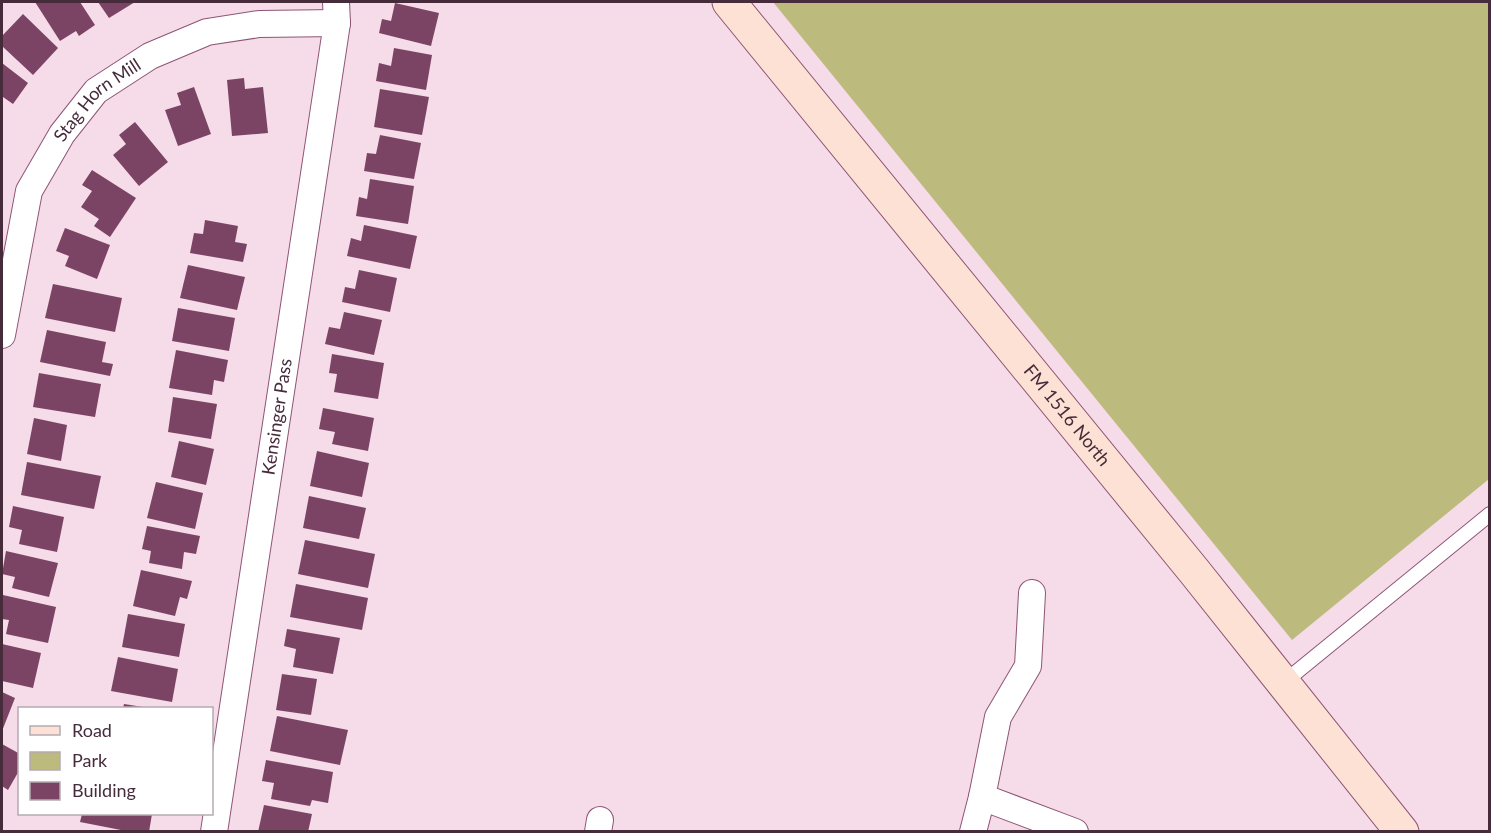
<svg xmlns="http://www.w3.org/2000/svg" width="1491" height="833" font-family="Lato,sans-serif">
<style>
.green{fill:#bdba7e}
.building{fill:#7c4464}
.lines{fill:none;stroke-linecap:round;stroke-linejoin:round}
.lane-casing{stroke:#8e5475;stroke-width:16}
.street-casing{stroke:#8e5475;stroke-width:28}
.secondary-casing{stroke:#8e5475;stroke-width:35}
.lane{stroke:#fff;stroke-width:14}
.street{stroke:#fff;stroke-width:26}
.secondary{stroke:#fde1d4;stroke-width:33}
.labels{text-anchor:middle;stroke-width:6;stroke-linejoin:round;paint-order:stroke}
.street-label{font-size:18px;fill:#462c3a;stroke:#fff}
</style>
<rect width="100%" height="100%" fill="#f6dbe9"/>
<polygon class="green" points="773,2 1489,2 1489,479 1292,640"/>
<g class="building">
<polygon points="35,2 80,2 95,25 79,36 76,31 60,41"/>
<polygon points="98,2 135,2 109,18"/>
<polygon points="395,3 439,13 431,46 379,33 382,19 391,21"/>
<polygon points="23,14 58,48 33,75 2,46 2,36"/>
<polygon points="394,48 432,55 426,90 376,81 379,63 391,66"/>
<polygon points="2,63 28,83 13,104 3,97 2,98"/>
<polygon points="244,78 245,89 263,87 268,133 232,136 227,80"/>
<polygon points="194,87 211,134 178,146 165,110 181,105 177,93"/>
<polygon points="380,89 429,97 422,135 374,127"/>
<polygon points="135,122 168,162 139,186 113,155 126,144 119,135"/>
<polygon points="380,135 421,143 414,179 364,171 367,153 376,154"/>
<polygon points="92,170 136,198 110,237 94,226 99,219 81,207 92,191 82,185"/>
<polygon points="370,179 414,186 408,224 356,216 359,197 367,199"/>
<polygon points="205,220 238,226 235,242 247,244 243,262 190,253 194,233 203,234"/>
<polygon points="364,225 417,236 410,269 347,256 351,238 361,241"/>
<polygon points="65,228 110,245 97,279 65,266 69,256 56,251"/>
<polygon points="188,265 245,277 237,310 180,298"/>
<polygon points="359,270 397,278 390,312 342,302 345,287 355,289"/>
<polygon points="53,284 122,298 115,332 45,318"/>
<polygon points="178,308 235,318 229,351 172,341"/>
<polygon points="344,312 382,320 374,355 325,344 329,327 340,329"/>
<polygon points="47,330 106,342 102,362 113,364 110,376 40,362"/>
<polygon points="176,350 228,360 224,382 214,380 212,395 169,388"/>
<polygon points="332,354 384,363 378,399 334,392 337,374 329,373"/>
<polygon points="39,373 101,384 95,417 33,407"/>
<polygon points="173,397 217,404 211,439 168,432"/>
<polygon points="323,408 374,418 368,451 332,444 335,432 319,429"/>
<polygon points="34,418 67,425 61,461 27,454"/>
<polygon points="179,441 214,449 206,485 171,477"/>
<polygon points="317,451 369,463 362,497 310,486"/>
<polygon points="27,462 101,476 94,509 21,495"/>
<polygon points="156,482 203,493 195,529 147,518"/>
<polygon points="309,496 366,508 359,539 303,528"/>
<polygon points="13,506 64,517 57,552 19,544 22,530 9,527"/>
<polygon points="147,526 200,536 196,554 184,552 182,569 149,563 151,551 142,549"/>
<polygon points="305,540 375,554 368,588 298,574"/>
<polygon points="6,551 58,563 49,597 12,588 15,577 2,574"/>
<polygon points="141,570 192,581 187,599 180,597 175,616 133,606"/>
<polygon points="296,584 368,598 362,630 290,617"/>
<polygon points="3,595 56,607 48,643 6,634 9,620 2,619"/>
<polygon points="128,614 185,624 179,657 122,647"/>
<polygon points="287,629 340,638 333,674 293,667 296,649 284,646"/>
<polygon points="2,644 41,653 33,688 2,681"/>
<polygon points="118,657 178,669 172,702 111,691"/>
<polygon points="282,674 317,679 311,715 276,710"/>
<polygon points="2,692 15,698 2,731"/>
<polygon points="124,704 143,707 143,708 123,708"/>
<polygon points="277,716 348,730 340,765 270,751"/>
<polygon points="2,744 20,754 20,769 8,790 2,786"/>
<polygon points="266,760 333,772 328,803 312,800 310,806 271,799 274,783 262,781"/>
<polygon points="264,805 312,814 308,832 258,832"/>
<polygon points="82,814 152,814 149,832 131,832 80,822"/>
</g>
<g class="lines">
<g class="lane-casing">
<polyline id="lane" points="1283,683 1490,514"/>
</g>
<g class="street-casing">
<g id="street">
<path id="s1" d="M2 335 29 191 62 134 96 91 150 56 207 32 259 24 337 23"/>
<polyline points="982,797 1075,832"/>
<path id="s2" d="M214 832 337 23 336 2"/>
<polyline points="598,832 600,820"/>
<polyline points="973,832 982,797 998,717 1028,666 1032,593"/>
</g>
</g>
<g class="secondary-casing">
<g id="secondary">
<path id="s3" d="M729 2 1194 571 1402 832"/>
</g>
</g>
<use href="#lane" class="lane"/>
<use href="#street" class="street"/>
<use href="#secondary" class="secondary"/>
</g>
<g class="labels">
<g class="street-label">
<text dy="6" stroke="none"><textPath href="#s1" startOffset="262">Stag Horn Mill</textPath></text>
<text dy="6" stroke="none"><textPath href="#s3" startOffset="534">FM 1516 North</textPath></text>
<text dy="6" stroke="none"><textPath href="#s2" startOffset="420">Kensinger Pass</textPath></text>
</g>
</g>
<rect width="1491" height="833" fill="none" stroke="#462c3a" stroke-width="6"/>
<rect x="18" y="707" width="195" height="108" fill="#ffffff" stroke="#b5abb0" stroke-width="1.5"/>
<rect x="30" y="726" width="30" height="9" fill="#fde1d4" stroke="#b5abb0" stroke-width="1.5"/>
<text x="72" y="737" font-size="18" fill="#462c3a">Road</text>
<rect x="30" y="752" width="30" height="18" fill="#bdba7e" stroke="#b5abb0" stroke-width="1.5"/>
<text x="72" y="767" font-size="18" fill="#462c3a">Park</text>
<rect x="30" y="782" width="30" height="18" fill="#7c4464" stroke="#b5abb0" stroke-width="1.5"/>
<text x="72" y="797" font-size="18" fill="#462c3a">Building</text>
</svg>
